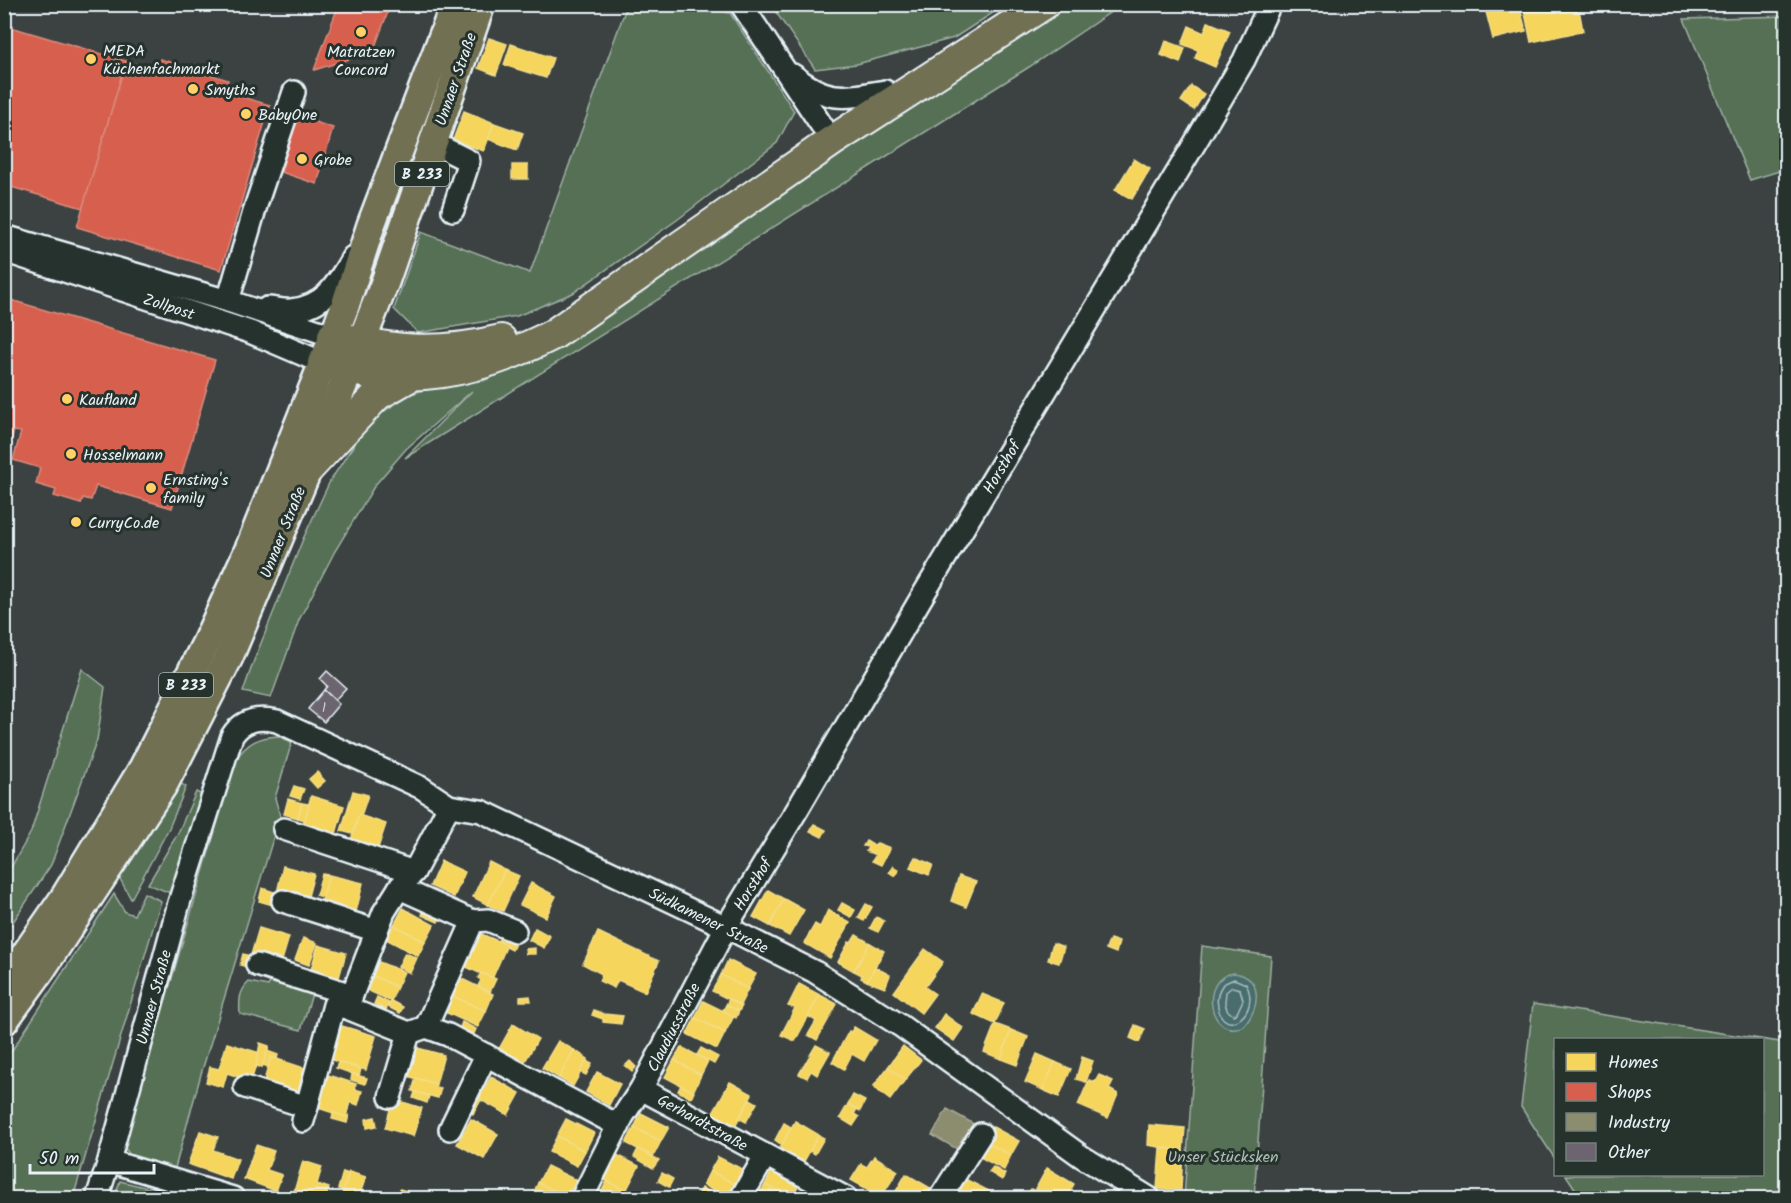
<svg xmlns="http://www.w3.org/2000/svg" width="1791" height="1203" font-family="Kalam,sans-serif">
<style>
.green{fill:#567055;stroke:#9fb0a6;stroke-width:1.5}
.water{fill:#496d6c;stroke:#89a2a4;stroke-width:1.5}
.homes{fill:#f6d55c;stroke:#f2dd8b;stroke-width:1.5}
.shops{fill:#d6604d;stroke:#db8c80;stroke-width:1.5}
.industry{fill:#8c8c6e;stroke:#a8aa97;stroke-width:1.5}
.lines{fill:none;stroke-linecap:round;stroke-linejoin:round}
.shore{stroke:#a8bcc0;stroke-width:1.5}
.building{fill:#6c656f;stroke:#e8f1f8;stroke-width:1.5}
.minor-casing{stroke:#e8f1f8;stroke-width:26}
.major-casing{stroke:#e8f1f8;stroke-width:32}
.highway-casing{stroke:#e8f1f8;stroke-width:34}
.minor{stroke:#26332d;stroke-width:21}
.major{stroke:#716f52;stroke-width:27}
.highway{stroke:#716f52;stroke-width:30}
.poi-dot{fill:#ffd166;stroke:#26332d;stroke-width:2}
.labels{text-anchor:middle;stroke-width:6;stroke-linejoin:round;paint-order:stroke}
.number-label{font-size:14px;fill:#c9ced6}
.shield{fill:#26332d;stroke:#aeb8bb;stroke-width:1.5}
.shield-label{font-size:15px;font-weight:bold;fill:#e8f1f8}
.poi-label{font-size:16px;fill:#e8f1f8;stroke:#26332d;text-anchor:start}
.street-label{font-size:16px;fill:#e8f1f8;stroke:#26332d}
.park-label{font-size:16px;fill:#aebdb7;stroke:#26332d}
</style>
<rect width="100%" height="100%" fill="#3b4241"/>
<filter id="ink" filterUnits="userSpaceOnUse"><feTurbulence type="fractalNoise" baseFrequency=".0167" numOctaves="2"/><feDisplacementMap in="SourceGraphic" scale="12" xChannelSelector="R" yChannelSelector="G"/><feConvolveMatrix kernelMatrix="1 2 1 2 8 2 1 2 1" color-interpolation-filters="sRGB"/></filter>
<g filter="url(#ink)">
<g class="green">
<polygon points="627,5 692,5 730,13 794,111 777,143 677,220 573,293 517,316 418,333 394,309 421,232 530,273"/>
<polygon points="771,5 1005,5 954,38 857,64 815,69"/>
<polygon points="1061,5 1121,5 1029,67 405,458 472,391 406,449 375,485 335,551 299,620 271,698 243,692 253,663 303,539 330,481 357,440 381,413 411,394 456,380 483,381 504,372"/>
<polygon points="1786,16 1786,169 1750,180 1684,19"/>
<polygon points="82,669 105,687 97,740 51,865 5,934 5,878 31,832"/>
<path d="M278 736 292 742 275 798 280 816 201 1074 175 1168 132 1157 123 1146 236 759C247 743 258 737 278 736Z"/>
<polygon points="179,782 186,787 169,828 131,899 119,877"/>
<polygon points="196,792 202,795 170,893 148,884 178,833"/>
<polygon points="144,893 161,901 73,1198 5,1198 5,1061 114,894 125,912 134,915"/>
<polygon points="1202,946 1271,956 1254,1198 1184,1198"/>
<path d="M271 981 312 994 301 1030 240 1014C239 1001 239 991 249 982L268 986Z"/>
<polygon points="1533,1004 1786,1043 1786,1198 1578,1198 1578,1193 1566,1175 1762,1174 1762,1040 1556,1040 1555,1159 1521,1107"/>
<polygon points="120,1181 168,1193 167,1198 114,1198"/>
</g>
<path class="water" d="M1234 973C1264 978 1260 1007 1244 1026 1208 1041 1198 977 1234 973Z"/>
<g class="homes">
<polygon points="1501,4 1519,4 1526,31 1493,39 1485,8"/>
<polygon points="1523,4 1578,4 1583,31 1531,42"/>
<polygon points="1208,22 1230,31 1215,67 1195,58 1198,50 1182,44 1189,26 1204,33"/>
<polygon points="489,38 507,44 496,75 478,68"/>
<polygon points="1166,41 1185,48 1180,63 1161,55"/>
<polygon points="511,44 553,58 546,78 504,65"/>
<polygon points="1191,86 1204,94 1194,110 1181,101"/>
<polygon points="464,111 494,123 484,151 453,140"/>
<polygon points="494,123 523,133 517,150 488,139"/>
<polygon points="1134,159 1150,169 1132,199 1115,190"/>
<rect x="512" y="165" width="16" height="14"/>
<polygon points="317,772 325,781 317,788 309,779"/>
<polygon points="294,786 304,789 300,799 290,796"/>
<polygon points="353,791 368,795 361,816 359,815 353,834 341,831"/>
<polygon points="311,796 344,806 335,837 302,828"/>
<polygon points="288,799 302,803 298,818 284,814"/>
<polygon points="302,803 309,804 305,820 298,818"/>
<polygon points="359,815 386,824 378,848 351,840"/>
<polygon points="814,824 826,830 822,837 810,831"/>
<polygon points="866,841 875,846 877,843 890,848 881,865 872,861 876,855 866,851 868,847 863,846"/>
<polygon points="915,857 933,865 929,875 910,867"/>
<polygon points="441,861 465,872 454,897 430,886"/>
<polygon points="489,862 505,870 488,905 473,897"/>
<polygon points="283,866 314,874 307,900 277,893"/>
<polygon points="893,866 899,870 895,876 889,872"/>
<polygon points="505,870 519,876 503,911 488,905"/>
<polygon points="322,874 329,875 323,897 316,895"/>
<polygon points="329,875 363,883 356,912 321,904"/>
<polygon points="959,876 976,882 966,907 951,901"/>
<polygon points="531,883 556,896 546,917 520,905"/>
<polygon points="262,888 277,893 273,905 259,901"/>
<polygon points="768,890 784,899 770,926 753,917"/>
<polygon points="784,899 804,910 789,936 770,926"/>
<polygon points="842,903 855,910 851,917 838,910"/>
<polygon points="866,904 872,907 864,921 858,918"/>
<polygon points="426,906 442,914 438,922 422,915"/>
<polygon points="403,908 434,925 425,942 394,925"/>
<polygon points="828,910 850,923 830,958 804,943 815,924 820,927"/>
<polygon points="876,917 884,921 878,932 870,928"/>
<polygon points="394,925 425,942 418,956 386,939"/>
<polygon points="259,928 289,937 281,964 251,955"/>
<polygon points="535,928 550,936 544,948 529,940"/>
<polygon points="502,932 517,939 512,950 506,947 507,945 498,941"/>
<polygon points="598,932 659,961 645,992 618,980 614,988 599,981 602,974 583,964"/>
<polygon points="479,933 507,945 492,979 464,966"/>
<polygon points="856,935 870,943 854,971 838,962 849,942 851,943"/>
<polygon points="303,938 317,943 309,965 295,960"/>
<polygon points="1110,939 1119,942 1116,953 1106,949"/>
<polygon points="870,943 884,951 867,981 861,978 862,975 854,971"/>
<polygon points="1053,943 1064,947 1059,963 1048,960"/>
<polygon points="318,945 346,953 338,981 310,973"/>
<polygon points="535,948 535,954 526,954 525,949"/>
<polygon points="925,949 943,962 925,987 935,994 921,1013 894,992"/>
<polygon points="405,953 417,958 410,973 398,967"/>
<polygon points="243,954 250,956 248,961 254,969 240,965"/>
<polygon points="728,960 756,974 748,989 721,975"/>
<polygon points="379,962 404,972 397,987 373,976"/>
<polygon points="875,967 890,975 885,988 867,981"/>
<polygon points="481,973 496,979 490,992 478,986 481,980 478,978"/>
<polygon points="721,975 748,989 740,1005 712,991"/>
<polygon points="373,976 397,987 391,1001 367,990"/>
<polygon points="458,977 493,994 486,1011 450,995"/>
<polygon points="799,984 820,995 795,1041 781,1035 795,1008 788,1006"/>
<polygon points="982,994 1004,1003 995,1024 973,1014"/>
<polygon points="450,995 486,1011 478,1027 443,1011"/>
<polygon points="820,995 837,1004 817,1040 808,1035 816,1021 808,1016"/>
<polygon points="530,996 531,1001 520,1001 520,997"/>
<polygon points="377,997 389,1003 386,1010 374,1004"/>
<polygon points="729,999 742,1006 739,1011 726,1005"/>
<polygon points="391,1001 403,1007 400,1013 388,1007"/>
<polygon points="703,1001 734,1016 725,1033 695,1018"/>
<polygon points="726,1005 739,1011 736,1018 723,1010"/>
<polygon points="594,1010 604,1014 623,1016 621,1024 603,1022 603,1019 592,1015"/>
<polygon points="944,1014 963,1028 954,1041 935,1028"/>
<polygon points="695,1018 725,1033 717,1049 687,1034"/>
<polygon points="462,1022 476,1029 473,1036 459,1030"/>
<polygon points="513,1024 538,1039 524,1063 499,1049"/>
<polygon points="995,1024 1011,1030 1001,1059 984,1052"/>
<polygon points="1135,1025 1145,1029 1139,1042 1130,1038"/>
<polygon points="342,1026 376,1036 366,1070 332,1060"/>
<polygon points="854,1027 876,1040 864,1061 852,1054 844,1069 832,1062 849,1031 851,1032"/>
<polygon points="1011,1030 1028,1037 1017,1065 1001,1059"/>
<polygon points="558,1041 574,1050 559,1078 542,1068"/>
<polygon points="227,1043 260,1053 251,1081 227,1073 223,1087 206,1082 210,1067 219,1069"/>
<polygon points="260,1043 269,1046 262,1068 256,1066"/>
<polygon points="816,1045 830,1052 817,1075 811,1071 807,1078 799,1074"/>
<polygon points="903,1046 921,1060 905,1080 888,1067"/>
<polygon points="414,1047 444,1055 436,1084 407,1076"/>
<polygon points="681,1047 708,1061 701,1075 674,1060"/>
<polygon points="701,1048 718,1057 714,1064 697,1055"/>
<polygon points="574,1050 588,1059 573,1086 559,1078"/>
<polygon points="267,1051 278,1055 277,1059 271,1057 268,1067 263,1065"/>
<polygon points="1037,1054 1055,1062 1043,1090 1025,1082"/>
<polygon points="271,1057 307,1069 298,1095 263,1084"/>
<polygon points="1082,1057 1093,1061 1086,1082 1076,1079"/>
<polygon points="674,1060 701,1075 693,1092 665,1077"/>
<polygon points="586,1061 592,1064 586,1075 580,1072"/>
<polygon points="630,1061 636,1067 632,1072 625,1066"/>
<polygon points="338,1062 361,1069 359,1076 336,1068"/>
<polygon points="1055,1062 1071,1069 1059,1097 1043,1090"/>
<polygon points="888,1067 905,1080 890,1100 873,1087"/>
<polygon points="597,1072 620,1084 609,1105 586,1092"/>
<polygon points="352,1074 367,1078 365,1084 351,1080"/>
<polygon points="328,1075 356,1084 354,1089 362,1091 358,1105 350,1102 346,1117 318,1108"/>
<polygon points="1099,1075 1113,1081 1109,1089 1118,1094 1108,1118 1078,1105 1089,1080 1095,1082"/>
<polygon points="491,1077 520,1093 508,1115 479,1099"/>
<polygon points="416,1078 436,1084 435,1087 441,1088 438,1098 412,1091"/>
<polygon points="730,1082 752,1094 735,1126 712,1114"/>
<polygon points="681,1085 694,1092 691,1098 678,1091"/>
<polygon points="475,1091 481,1095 479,1099 481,1100 473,1114 464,1109"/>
<polygon points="415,1092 429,1096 427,1103 413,1098"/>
<polygon points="853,1095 865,1101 860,1111 848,1104"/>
<polygon points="393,1099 422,1108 413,1136 385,1128"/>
<polygon points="750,1099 757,1103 746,1122 739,1118"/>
<polygon points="848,1104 857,1109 854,1114 859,1117 853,1126 840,1118"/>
<polygon points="333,1113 346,1117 349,1115 347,1123 332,1119"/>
<polygon points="641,1113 669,1127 661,1141 634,1128"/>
<polygon points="375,1117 377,1126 367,1128 366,1119"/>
<polygon points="471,1119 498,1134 484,1159 457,1144"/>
<polygon points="566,1119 594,1133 585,1151 557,1136"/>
<polygon points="795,1121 819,1135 803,1163 779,1150"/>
<polygon points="784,1123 791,1127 782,1145 775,1140"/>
<polygon points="1149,1125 1185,1128 1183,1151 1148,1145"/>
<polygon points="993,1127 1019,1141 1011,1155 985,1142"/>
<polygon points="634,1128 661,1141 653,1157 626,1143"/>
<polygon points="200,1131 218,1137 213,1150 238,1159 231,1179 188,1164"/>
<polygon points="818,1135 824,1138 815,1154 810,1151"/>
<polygon points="557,1136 585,1151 577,1166 549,1152"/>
<polygon points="985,1142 1011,1155 1004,1170 978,1156"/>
<polygon points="256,1145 274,1151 267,1170 282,1175 276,1191 244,1179"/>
<polygon points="1160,1148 1183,1151 1181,1190 1157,1189"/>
<polygon points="638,1149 659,1160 653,1168 634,1157"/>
<polygon points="615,1154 639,1166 626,1191 603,1179"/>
<polygon points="874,1156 898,1171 881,1197 851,1180 861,1164 867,1167"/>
<polygon points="718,1157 742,1169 735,1184 710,1171"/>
<polygon points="303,1161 322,1167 317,1184 329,1188 326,1198 302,1198 293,1195"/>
<polygon points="547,1166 576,1180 567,1197 538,1183"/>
<polygon points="993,1167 1005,1174 1002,1180 989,1172"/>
<polygon points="1047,1168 1074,1184 1066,1198 1035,1198 1038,1191 1035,1190"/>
<polygon points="710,1171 735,1184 727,1198 703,1185"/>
<polygon points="772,1171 799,1185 792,1198 765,1185"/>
<polygon points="343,1172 349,1174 344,1191 338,1189"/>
<polygon points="349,1172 366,1177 361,1191 380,1198 341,1198"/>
<polygon points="662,1173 673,1179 669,1187 658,1181"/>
<polygon points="906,1174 932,1189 925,1198 892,1198"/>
<polygon points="965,1179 993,1193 990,1198 955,1198"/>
<polygon points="607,1181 624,1190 620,1198 612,1198 601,1193"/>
<polygon points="538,1183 567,1197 566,1198 531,1198"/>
<polygon points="765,1185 791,1198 757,1198"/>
<polygon points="702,1188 722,1198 696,1198"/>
<polygon points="400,1189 418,1195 417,1198 397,1198"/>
<polygon points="1031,1189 1036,1192 1033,1198 1025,1198"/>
</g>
<g class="shops">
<polygon points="339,4 391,4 373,52 314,70"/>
<polygon points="4,25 126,61 83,208 4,185"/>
<polygon points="160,59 228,80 224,92 270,105 221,270 77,227 126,61 156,71"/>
<polygon points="297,116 333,128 317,184 281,172"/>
<polygon points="4,298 215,360 172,508 96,486 91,500 83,498 81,504 54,496 56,490 36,484 40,468 13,460 21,432 14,431 4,463"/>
</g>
<polygon class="industry" points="947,1109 974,1124 966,1138 963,1137 957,1149 932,1135"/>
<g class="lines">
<g class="shore">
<path d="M1234 979 1246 984C1262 1013 1224 1040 1218 1007 1216 998 1218 991 1223 984Z"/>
<polygon points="1232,987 1240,989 1243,1000 1237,1013 1233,1015 1227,1010 1225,1002 1226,992"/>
</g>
</g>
<g class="building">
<polygon points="327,671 346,688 335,700 324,690 327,686 320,679"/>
<polygon points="324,690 339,704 324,722 308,709"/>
</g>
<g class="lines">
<g class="minor-casing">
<g id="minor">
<polyline points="741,4 832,141"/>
<path d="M793 75C827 103 845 98 885 91"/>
<polyline points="433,143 469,161 453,210"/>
<polyline points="4,236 228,301 333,336"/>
<polyline points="4,251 250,332 323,363"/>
<polyline points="228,301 257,202 294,92"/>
<path d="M267 308C275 308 283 311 291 310 325 307 337 284 353 257"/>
<polyline points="449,806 414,872 399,888 384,912 347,1008 409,1033 426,1027 448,1035 619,1126"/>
<polyline points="284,829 414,872"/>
<polyline points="399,888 473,921"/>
<polyline points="283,901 377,931"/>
<polyline points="257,965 352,995"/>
<polyline points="426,1027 473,921 488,920 515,931"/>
<polyline points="245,1087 307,1107"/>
<polyline points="641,1089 846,1198"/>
<polyline points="390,1097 409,1033"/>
<polyline points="303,1121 334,1005 347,1008"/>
<polyline points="450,1129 486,1055"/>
<polyline points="109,1161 233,1198"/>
<path d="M97 1198 109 1161 179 903 232 736C243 719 259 717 277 721L422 788 449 806 481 811 726 927 815 972 901 1026 1081 1156 1149 1198"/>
<polyline points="582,1198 623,1116 641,1089 726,927 797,810 920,600 1198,138 1244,60 1270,4"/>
<polyline points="741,1198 765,1156"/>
<polyline points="940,1198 981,1134"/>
</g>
</g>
<g class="major-casing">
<g id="major">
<polyline points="4,985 64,898 143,768 206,643 249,549 323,363 345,306 371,225 455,4"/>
<polyline points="4,1021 41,970 164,784 229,657 361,343 385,282 481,4"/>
</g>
</g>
<g class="highway-casing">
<g id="highway">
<path d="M333 336C395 352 438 355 501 340"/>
<path d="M323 363C405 388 480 372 554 334L832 141 1044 4"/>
<polyline points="307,470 377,395 412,375"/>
</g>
</g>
<use href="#minor" class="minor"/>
<use href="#major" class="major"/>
<use href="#highway" class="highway"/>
</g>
</g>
<g class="poi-dot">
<circle cx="361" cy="32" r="6"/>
<circle cx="91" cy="59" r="6"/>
<circle cx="193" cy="89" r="6"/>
<circle cx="246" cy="114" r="6"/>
<circle cx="302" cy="159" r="6"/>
<circle cx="67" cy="399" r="6"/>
<circle cx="71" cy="454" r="6"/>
<circle cx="151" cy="488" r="6"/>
<circle cx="76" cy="522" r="6"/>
</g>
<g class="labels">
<g class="number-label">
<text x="324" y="712">1</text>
</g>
<g class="shield">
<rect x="395" y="162" width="54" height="24" rx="4.5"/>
<rect x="159" y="673" width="54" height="24" rx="4.5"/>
</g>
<g class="shield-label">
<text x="422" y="179">B 233</text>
<text x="186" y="690">B 233</text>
</g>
<g class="poi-label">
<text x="103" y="56">MEDA<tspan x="103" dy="18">Küchenfachmarkt</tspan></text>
<text x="361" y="57" text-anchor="middle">Matratzen<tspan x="361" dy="18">Concord</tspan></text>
<text x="205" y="95">Smyths</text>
<text x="258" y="120">BabyOne</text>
<text x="314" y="165">Grobe</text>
<text x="79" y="405">Kaufland</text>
<text x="83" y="460">Hosselmann</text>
<text x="163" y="485">Ernsting's<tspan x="163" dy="18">family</tspan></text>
<text x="88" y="528">CurryCo.de</text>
</g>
<g class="street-label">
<text transform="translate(455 79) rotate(-71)" y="6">Unnaer Straße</text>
<text transform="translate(169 306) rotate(18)" y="6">Zollpost</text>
<text transform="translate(1001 467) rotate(-59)" y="6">Horsthof</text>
<text transform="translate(282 532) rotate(-68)" y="6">Unnaer Straße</text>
<text transform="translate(752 884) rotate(-58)" y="6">Horsthof</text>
<text transform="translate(709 920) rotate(26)" y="6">Südkamener Straße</text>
<text transform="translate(153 997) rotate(-75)" y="6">Unnaer Straße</text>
<text transform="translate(673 1027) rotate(-63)" y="6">Claudiusstraße</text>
<text transform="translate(703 1122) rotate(29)" y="6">Gerhardtstraße</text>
</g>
<g class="park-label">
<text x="1223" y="1162">Unser Stücksken</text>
</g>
</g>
<rect width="1791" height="1203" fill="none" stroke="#26332d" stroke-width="24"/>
<rect x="12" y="12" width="1767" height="1179" fill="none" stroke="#e8f1f8" stroke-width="2" filter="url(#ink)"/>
<rect x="1554" y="1038" width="210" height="138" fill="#26332d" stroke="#747f7e" stroke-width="1.5"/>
<rect x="1566" y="1053" width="30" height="18" fill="#f6d55c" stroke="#747f7e" stroke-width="1.5"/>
<text x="1608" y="1068" font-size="18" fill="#e8f1f8">Homes</text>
<rect x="1566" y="1083" width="30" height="18" fill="#d6604d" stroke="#747f7e" stroke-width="1.5"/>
<text x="1608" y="1098" font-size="18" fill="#e8f1f8">Shops</text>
<rect x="1566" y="1113" width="30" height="18" fill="#8c8c6e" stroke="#747f7e" stroke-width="1.5"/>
<text x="1608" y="1128" font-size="18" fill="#e8f1f8">Industry</text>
<rect x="1566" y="1143" width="30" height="18" fill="#6c656f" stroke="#747f7e" stroke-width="1.5"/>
<text x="1608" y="1158" font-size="18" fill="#e8f1f8">Other</text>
<path d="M30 1164v9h124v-9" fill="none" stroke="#e8f1f8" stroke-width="3"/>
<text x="39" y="1164" font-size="18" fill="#e8f1f8" stroke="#26332d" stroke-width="4.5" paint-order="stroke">50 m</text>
</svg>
